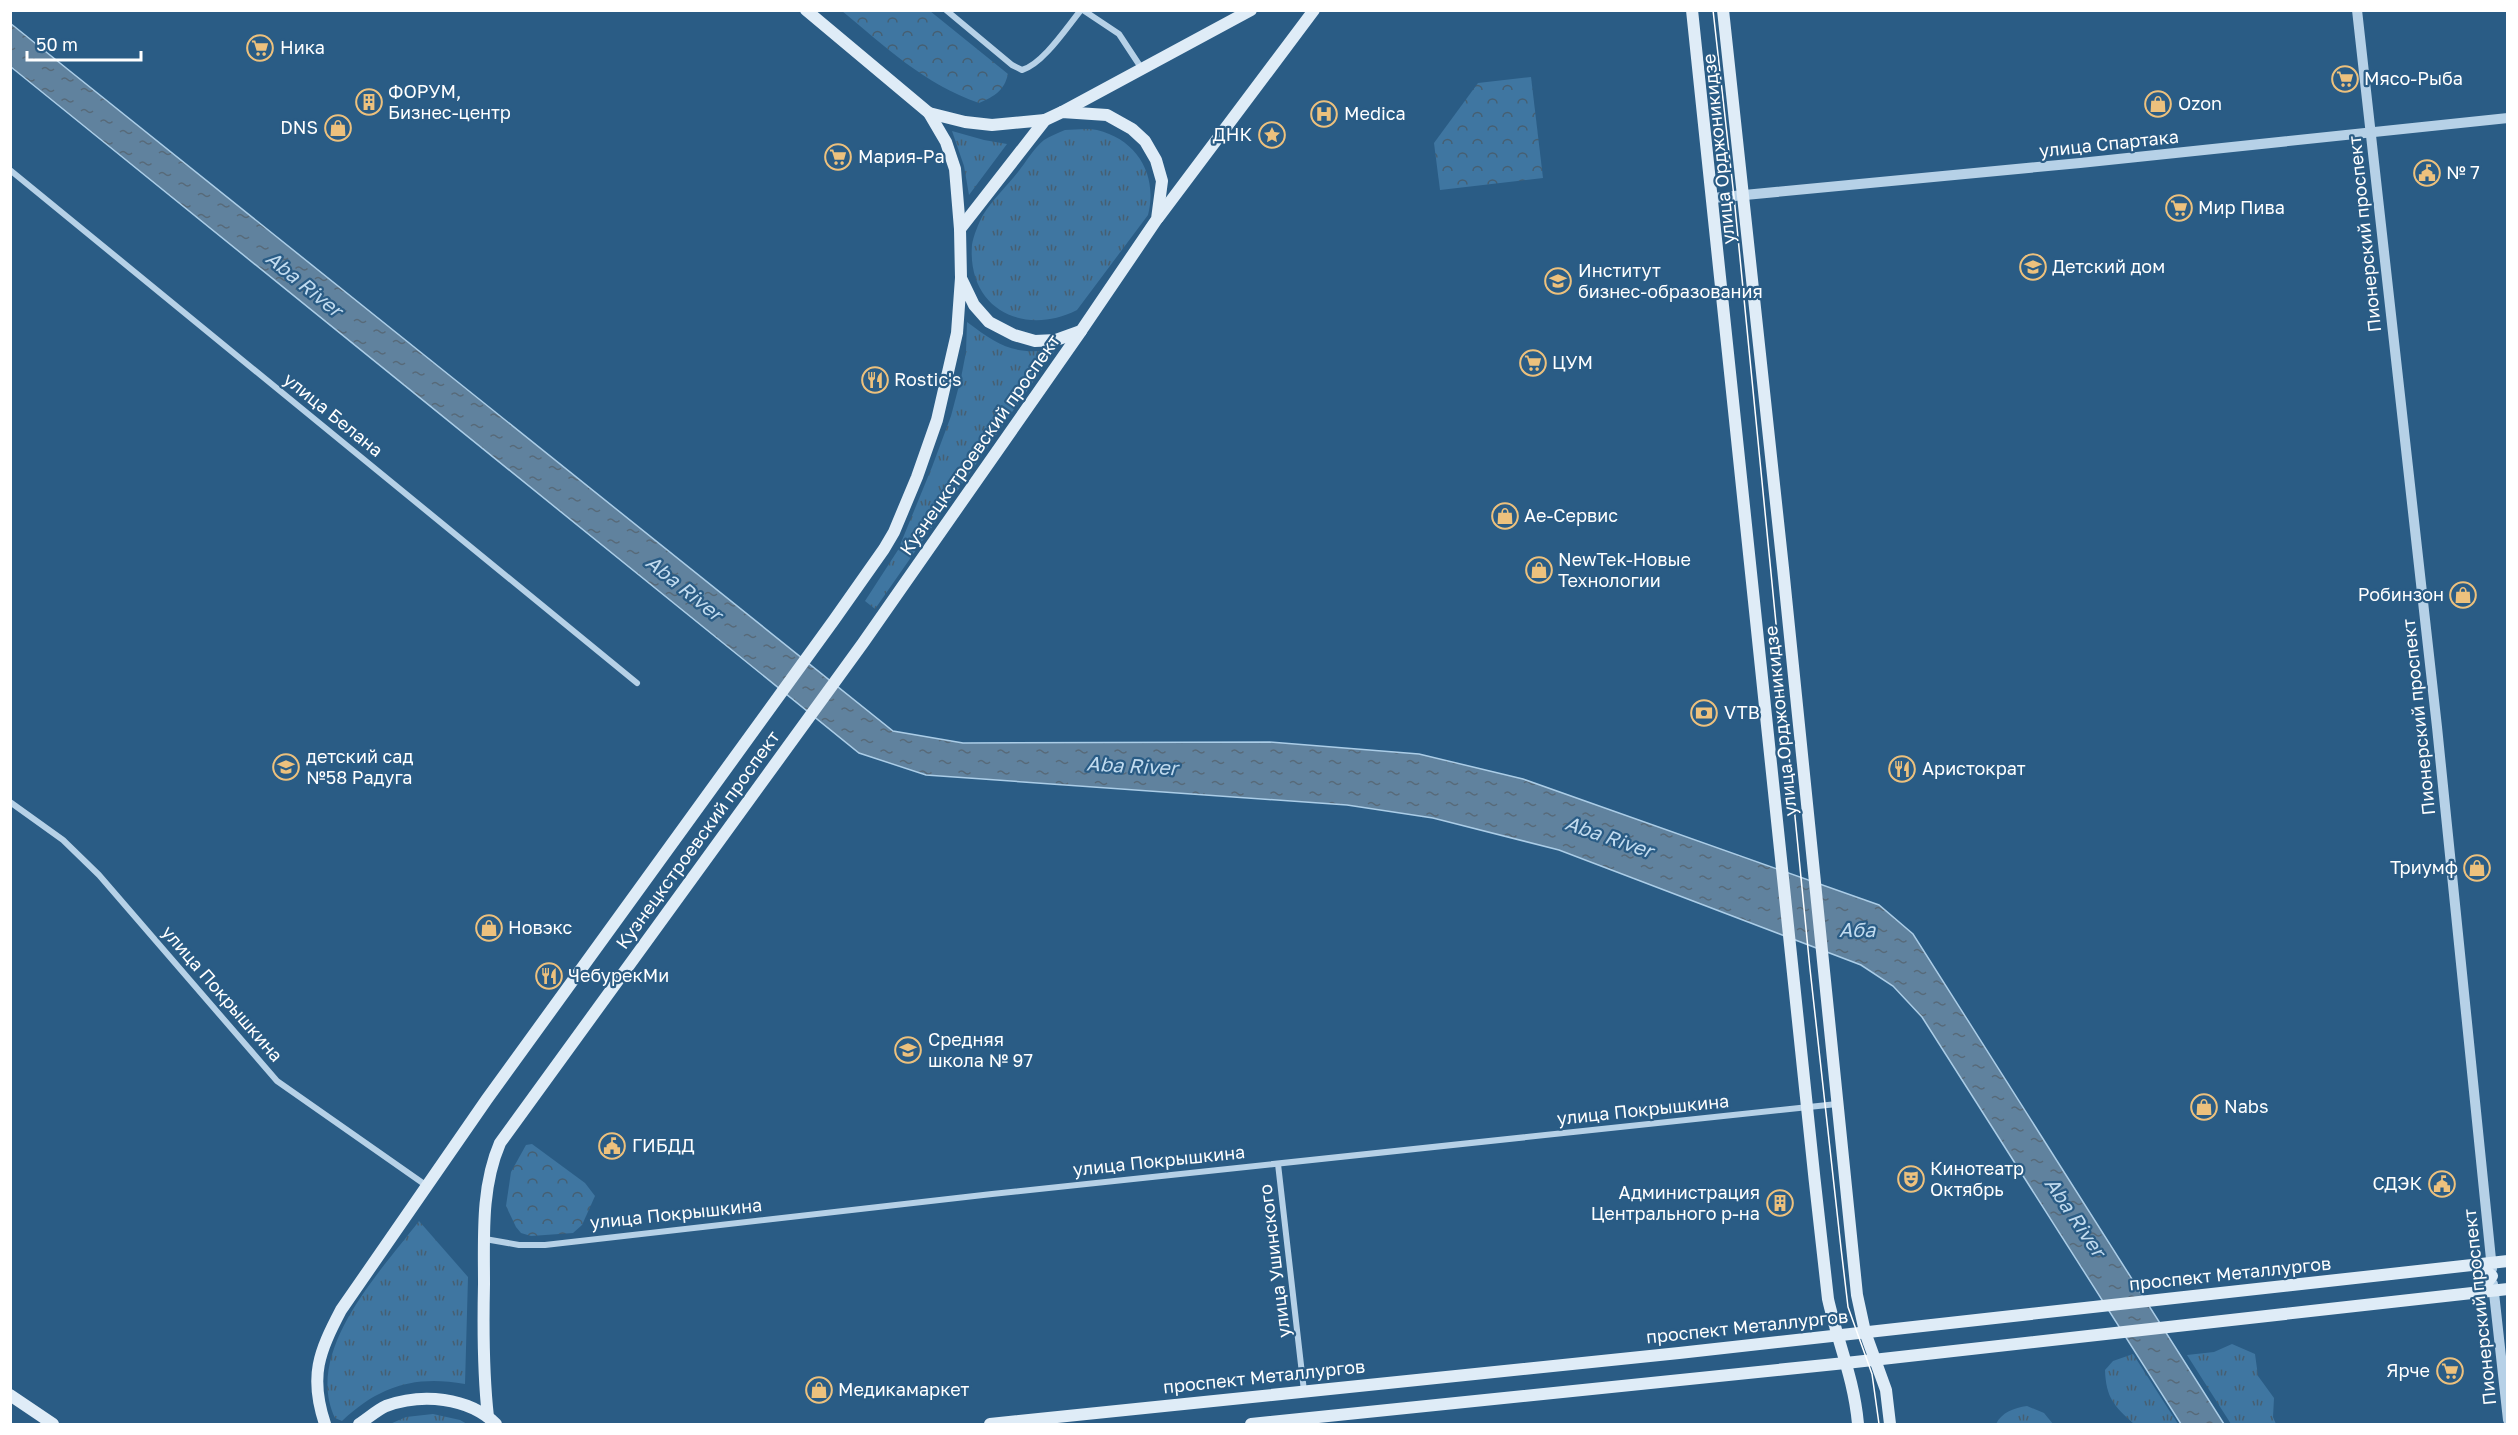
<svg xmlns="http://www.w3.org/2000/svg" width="2518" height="1435" font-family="'Golos Text',sans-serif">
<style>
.grass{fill:url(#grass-tufts)}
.forest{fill:url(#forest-crowns)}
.water{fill:url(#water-ripples);stroke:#abcde7;stroke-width:1.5}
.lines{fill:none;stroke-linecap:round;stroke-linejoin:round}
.minor{stroke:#b6d1e7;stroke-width:6}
.tertiary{stroke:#b6d1e7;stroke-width:10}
.secondary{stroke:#dfecf7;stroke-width:12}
.tram{stroke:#fff;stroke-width:1.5}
.labels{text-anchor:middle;stroke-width:4.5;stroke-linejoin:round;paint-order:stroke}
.poi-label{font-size:18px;fill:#fff;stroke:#2a5c85;text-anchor:start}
.street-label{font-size:18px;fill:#fff;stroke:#2a5c85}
.water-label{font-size:20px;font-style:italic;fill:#c1dbef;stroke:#2a5c85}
</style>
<defs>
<pattern id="grass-tufts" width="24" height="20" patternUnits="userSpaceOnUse" patternTransform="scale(1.5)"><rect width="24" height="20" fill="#3f76a1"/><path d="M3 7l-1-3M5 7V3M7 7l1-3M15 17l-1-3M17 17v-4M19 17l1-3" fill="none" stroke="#465f72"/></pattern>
<pattern id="forest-crowns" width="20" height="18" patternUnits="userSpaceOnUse" patternTransform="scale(1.5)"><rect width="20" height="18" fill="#3f76a1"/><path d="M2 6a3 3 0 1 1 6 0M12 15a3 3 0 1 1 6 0" fill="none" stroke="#465f72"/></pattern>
<pattern id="water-ripples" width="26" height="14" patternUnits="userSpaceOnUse" patternTransform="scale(1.5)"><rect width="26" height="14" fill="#60829e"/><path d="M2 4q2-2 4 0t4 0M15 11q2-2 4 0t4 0" fill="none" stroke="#576a79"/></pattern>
</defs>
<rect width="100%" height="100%" fill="#2a5c85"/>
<g class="grass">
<path d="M1065 130C1075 130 1087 128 1097 130 1138 140 1158 176 1148 215L1077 310C1024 337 967 309 972 245 973 237 979 222 983 215 992 200 1007 186 1018 172 1026 162 1034 148 1044 140 1050 136 1058 133 1065 130Z"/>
<polygon points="952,131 984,140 1007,144 969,195 964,166"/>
<path d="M967 322C999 346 1015 356 1056 349L875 609 865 601 898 550 932 467 951 416 961 378 966 352Z"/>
<path d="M419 1221 468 1277 465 1384C415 1375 379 1386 342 1421L335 1418C303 1351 381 1271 419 1221Z"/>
<polygon points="2232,1344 2255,1354 2258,1376 2274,1398 2273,1417 2276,1424 2231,1424 2187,1355 2214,1352"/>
<path d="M2133 1354 2178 1424H2134C2114 1406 2106 1398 2105 1370L2113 1361Z"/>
<path d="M2027 1406 2044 1413 2053 1424H1996C2002 1412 2014 1408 2027 1406Z"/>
<polygon points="433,1414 460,1420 467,1424 390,1424 406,1417"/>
</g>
<g class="forest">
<path d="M842 11H930L1008 74C1004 91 995 96 979 103 924 84 886 47 842 11Z"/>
<polygon points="1531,77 1543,178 1440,190 1434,143 1478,83"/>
<polygon points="532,1144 585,1183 595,1196 582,1225 573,1233 531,1236 521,1233 516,1227 506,1206 511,1172 526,1145"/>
</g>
<polygon class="water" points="10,23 893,731 963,743 1270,742 1419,754 1523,779 1879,905 1913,934 2224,1424 2181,1424 1922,1017 1893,986 1861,965 1559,850 1433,818 1347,805 926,775 859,753 11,67"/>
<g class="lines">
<g class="minor">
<path d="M946 10 1012 65 1022 70C1043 64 1067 27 1081 10"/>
<polyline points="1083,10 1119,34 1142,69"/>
<polyline points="10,170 637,683"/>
<polyline points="10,802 63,840 99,875 277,1081 427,1186"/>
<polyline points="1278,1164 1304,1391"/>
<polyline points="485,1239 519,1245 545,1245 992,1194 1837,1104"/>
</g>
<g class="tertiary">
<polyline points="2357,10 2437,727 2492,1269"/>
<polyline points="1713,198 2080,163 2508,118"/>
<polyline points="2493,1284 2508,1420"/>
</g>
<g class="secondary">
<polyline points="806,10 929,113 946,142 955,169 960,229"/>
<path d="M1692 10C1740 440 1779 870 1828 1299 1838 1343 1854 1379 1858 1424"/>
<polyline points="1723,10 1783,568 1857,1295 1865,1332 1886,1390 1890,1424"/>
<polyline points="1062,112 1251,10"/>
<polyline points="929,113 965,122 992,125 1045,120"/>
<polyline points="1158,218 1314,10"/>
<polyline points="2478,1264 2492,1276 2480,1292"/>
<polyline points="10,1395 53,1424"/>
<path d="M488 1417C483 1372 483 1328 484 1284 484 1236 481 1187 500 1143L863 643 1081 331"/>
<path d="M325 1424C309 1376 319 1352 341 1310L487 1099 834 620 884 549 894 532 917 477 937 420 957 333 961 278 960 229 1045 120 1062 112 1107 115 1132 129 1145 141 1156 160 1162 181 1157 219 1081 331 1056 340 1035 341 1014 335 989 322 974 305 961 278"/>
<path d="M359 1424C367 1419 377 1410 386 1406 422 1393 468 1397 496 1424"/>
<polyline points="990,1424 1679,1353 2508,1261"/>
<polyline points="1251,1424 1855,1362 2508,1289"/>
</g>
<polyline class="tram" points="1713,10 1734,197 1810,969 1841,1248 1848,1307 1872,1374 1879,1424"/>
</g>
<defs>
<g id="supermarket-ring" transform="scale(1.35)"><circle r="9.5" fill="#2a5c85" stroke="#edc17d" stroke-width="1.5"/><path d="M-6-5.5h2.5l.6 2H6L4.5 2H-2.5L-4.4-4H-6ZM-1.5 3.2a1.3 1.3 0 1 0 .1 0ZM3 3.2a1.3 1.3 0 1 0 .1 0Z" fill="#edc17d"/></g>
<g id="building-ring" transform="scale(1.35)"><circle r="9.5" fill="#2a5c85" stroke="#edc17d" stroke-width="1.5"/><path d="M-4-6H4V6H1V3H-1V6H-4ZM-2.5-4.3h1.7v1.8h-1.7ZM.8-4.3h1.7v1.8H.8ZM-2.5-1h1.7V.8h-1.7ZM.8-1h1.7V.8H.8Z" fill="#edc17d"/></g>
<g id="shop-ring" transform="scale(1.35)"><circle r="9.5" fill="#2a5c85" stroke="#edc17d" stroke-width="1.5"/><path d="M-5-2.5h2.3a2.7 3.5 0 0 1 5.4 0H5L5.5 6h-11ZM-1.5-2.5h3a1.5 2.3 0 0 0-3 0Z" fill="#edc17d"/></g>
<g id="hospital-ring" transform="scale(1.35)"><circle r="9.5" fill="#2a5c85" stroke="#edc17d" stroke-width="1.5"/><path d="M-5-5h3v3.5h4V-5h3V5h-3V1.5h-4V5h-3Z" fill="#edc17d"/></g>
<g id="sight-ring" transform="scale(1.35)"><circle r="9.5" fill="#2a5c85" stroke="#edc17d" stroke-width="1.5"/><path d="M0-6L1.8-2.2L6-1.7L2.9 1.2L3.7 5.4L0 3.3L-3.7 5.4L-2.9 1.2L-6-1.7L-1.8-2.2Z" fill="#edc17d"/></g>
<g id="civic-ring" transform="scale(1.35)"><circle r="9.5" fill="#2a5c85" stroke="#edc17d" stroke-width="1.5"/><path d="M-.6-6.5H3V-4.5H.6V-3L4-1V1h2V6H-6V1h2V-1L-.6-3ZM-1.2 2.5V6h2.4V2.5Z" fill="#edc17d"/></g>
<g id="school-ring" transform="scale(1.35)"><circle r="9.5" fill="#2a5c85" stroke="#edc17d" stroke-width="1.5"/><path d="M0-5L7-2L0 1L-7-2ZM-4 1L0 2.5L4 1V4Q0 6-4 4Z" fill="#edc17d"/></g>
<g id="university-ring" transform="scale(1.35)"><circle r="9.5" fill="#2a5c85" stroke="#edc17d" stroke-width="1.5"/><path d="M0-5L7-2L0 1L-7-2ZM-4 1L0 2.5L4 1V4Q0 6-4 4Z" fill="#edc17d"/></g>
<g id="restaurant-ring" transform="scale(1.35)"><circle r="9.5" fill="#2a5c85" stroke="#edc17d" stroke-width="1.5"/><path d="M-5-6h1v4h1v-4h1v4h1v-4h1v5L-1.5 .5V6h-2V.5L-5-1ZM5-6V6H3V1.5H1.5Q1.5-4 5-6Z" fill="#edc17d"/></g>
<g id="bank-ring" transform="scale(1.35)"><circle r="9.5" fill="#2a5c85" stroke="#edc17d" stroke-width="1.5"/><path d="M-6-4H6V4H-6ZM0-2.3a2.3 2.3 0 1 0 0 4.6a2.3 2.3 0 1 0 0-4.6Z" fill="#edc17d"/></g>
<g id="theatre-ring" transform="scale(1.35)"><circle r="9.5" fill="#2a5c85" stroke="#edc17d" stroke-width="1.5"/><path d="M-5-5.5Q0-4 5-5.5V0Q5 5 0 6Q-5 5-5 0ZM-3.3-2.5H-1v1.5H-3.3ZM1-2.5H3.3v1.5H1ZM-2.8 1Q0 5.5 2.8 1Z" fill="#edc17d"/></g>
</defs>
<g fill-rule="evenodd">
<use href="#supermarket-ring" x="260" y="48"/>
<use href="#supermarket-ring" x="2345" y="79"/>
<use href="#building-ring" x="369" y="102"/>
<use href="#shop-ring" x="2158" y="104"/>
<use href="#hospital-ring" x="1324" y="114"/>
<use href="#shop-ring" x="338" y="128"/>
<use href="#sight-ring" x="1272" y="135"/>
<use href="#supermarket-ring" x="838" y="157"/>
<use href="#civic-ring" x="2427" y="173"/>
<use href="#supermarket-ring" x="2179" y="208"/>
<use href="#school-ring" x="2033" y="267"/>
<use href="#university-ring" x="1558" y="281"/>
<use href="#supermarket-ring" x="1533" y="363"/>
<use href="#restaurant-ring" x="875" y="380"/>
<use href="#shop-ring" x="1505" y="516"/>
<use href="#shop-ring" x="1539" y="570"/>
<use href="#shop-ring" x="2463" y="595"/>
<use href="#bank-ring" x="1704" y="713"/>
<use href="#school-ring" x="286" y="767"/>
<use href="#restaurant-ring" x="1902" y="769"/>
<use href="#shop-ring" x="2477" y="868"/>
<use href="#shop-ring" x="489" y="928"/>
<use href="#restaurant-ring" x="549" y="976"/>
<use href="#school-ring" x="908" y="1050"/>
<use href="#shop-ring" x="2204" y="1107"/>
<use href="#civic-ring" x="612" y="1146"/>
<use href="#theatre-ring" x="1911" y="1179"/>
<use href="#civic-ring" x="2442" y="1184"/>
<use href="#building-ring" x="1780" y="1203"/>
<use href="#supermarket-ring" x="2450" y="1371"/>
<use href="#shop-ring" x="819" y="1390"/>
</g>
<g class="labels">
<g class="poi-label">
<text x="280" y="54">Ника</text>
<text x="2364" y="85">Мясо-Рыба</text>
<text x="388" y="98">ФОРУМ,<tspan x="388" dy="21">Бизнес-центр</tspan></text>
<text x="2178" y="110">Ozon</text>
<text x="1344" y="120">Medica</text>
<text x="318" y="134" text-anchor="end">DNS</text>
<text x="1252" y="141" text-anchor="end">ДНК</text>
<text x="858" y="163">Мария-Ра</text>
<text x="2446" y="179">№ 7</text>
<text x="2198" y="214">Мир Пива</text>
<text x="2052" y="273">Детский дом</text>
<text x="1578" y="277">Институт<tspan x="1578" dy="21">бизнес-образования</tspan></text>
<text x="1552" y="369">ЦУМ</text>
<text x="894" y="386">Rostic's</text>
<text x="1524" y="522">Аe-Сервис</text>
<text x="1558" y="566">NewTek-Новые<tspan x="1558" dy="21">Технологии</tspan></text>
<text x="2444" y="601" text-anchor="end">Робинзон</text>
<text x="1724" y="719">VTB</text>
<text x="306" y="763">детский сад<tspan x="306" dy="21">№58 Радуга</tspan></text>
<text x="1922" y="775">Аристократ</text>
<text x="2458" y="874" text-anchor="end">Триумф</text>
<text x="508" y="934">Новэкс</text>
<text x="568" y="982">ЧебурекМи</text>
<text x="928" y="1046">Средняя<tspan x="928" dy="21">школа № 97</tspan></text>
<text x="2224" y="1113">Nabs</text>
<text x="632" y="1152">ГИБДД</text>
<text x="1930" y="1175">Кинотеатр<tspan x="1930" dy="21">Октябрь</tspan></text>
<text x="2422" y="1190" text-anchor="end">СДЭК</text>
<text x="1760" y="1199" text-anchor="end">Администрация<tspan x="1760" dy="21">Центрального р-на</tspan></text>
<text x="2430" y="1377" text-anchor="end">Ярче</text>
<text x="838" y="1396">Медикамаркет</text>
</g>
<g class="street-label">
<text transform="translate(2109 144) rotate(-6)" y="6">улица Спартака</text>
<text transform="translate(1719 149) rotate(-96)" y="6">улица Орджоникидзе</text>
<text transform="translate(2365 234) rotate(-96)" y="6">Пионерский проспект</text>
<text transform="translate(333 415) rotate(39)" y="6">улица Белана</text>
<text transform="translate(980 445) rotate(-55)" y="6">Кузнецкстроевский проспект</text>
<text transform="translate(2419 717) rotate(-96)" y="6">Пионерский проспект</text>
<text transform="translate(1781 721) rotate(-96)" y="6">улица Орджоникидзе</text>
<text transform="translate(698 840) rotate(-54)" y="6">Кузнецкстроевский проспект</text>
<text transform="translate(222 994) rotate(49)" y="6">улица Покрышкина</text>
<text transform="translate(1643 1110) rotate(-6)" y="6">улица Покрышкина</text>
<text transform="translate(1159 1161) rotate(-6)" y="6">улица Покрышкина</text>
<text transform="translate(676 1214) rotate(-6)" y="6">улица Покрышкина</text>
<text transform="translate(1275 1261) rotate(-97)" y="6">улица Ушинского</text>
<text transform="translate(2230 1274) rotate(-6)" y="6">проспект Металлургов</text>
<text transform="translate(2480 1307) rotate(-96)" y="6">Пионерский проспект</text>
<text transform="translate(1747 1327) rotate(-6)" y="6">проспект Металлургов</text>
<text transform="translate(1264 1377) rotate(-6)" y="6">проспект Металлургов</text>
</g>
<g class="water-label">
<text transform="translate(304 284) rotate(39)" y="7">Aba River</text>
<text transform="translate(684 588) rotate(39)" y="7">Aba River</text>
<text transform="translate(1132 766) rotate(3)" y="7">Aba River</text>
<text transform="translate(1609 837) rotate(19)" y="7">Aba River</text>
<text x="1857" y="937">Аба</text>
<text transform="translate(2075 1217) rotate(56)" y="7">Aba River</text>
</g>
</g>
<rect width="2518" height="1435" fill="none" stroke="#ffffff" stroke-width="24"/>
<path d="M27 51v9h114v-9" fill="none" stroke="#ffffff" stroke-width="3"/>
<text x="36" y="51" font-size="18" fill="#ffffff" stroke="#2a5c85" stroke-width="4.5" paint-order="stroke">50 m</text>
</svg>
